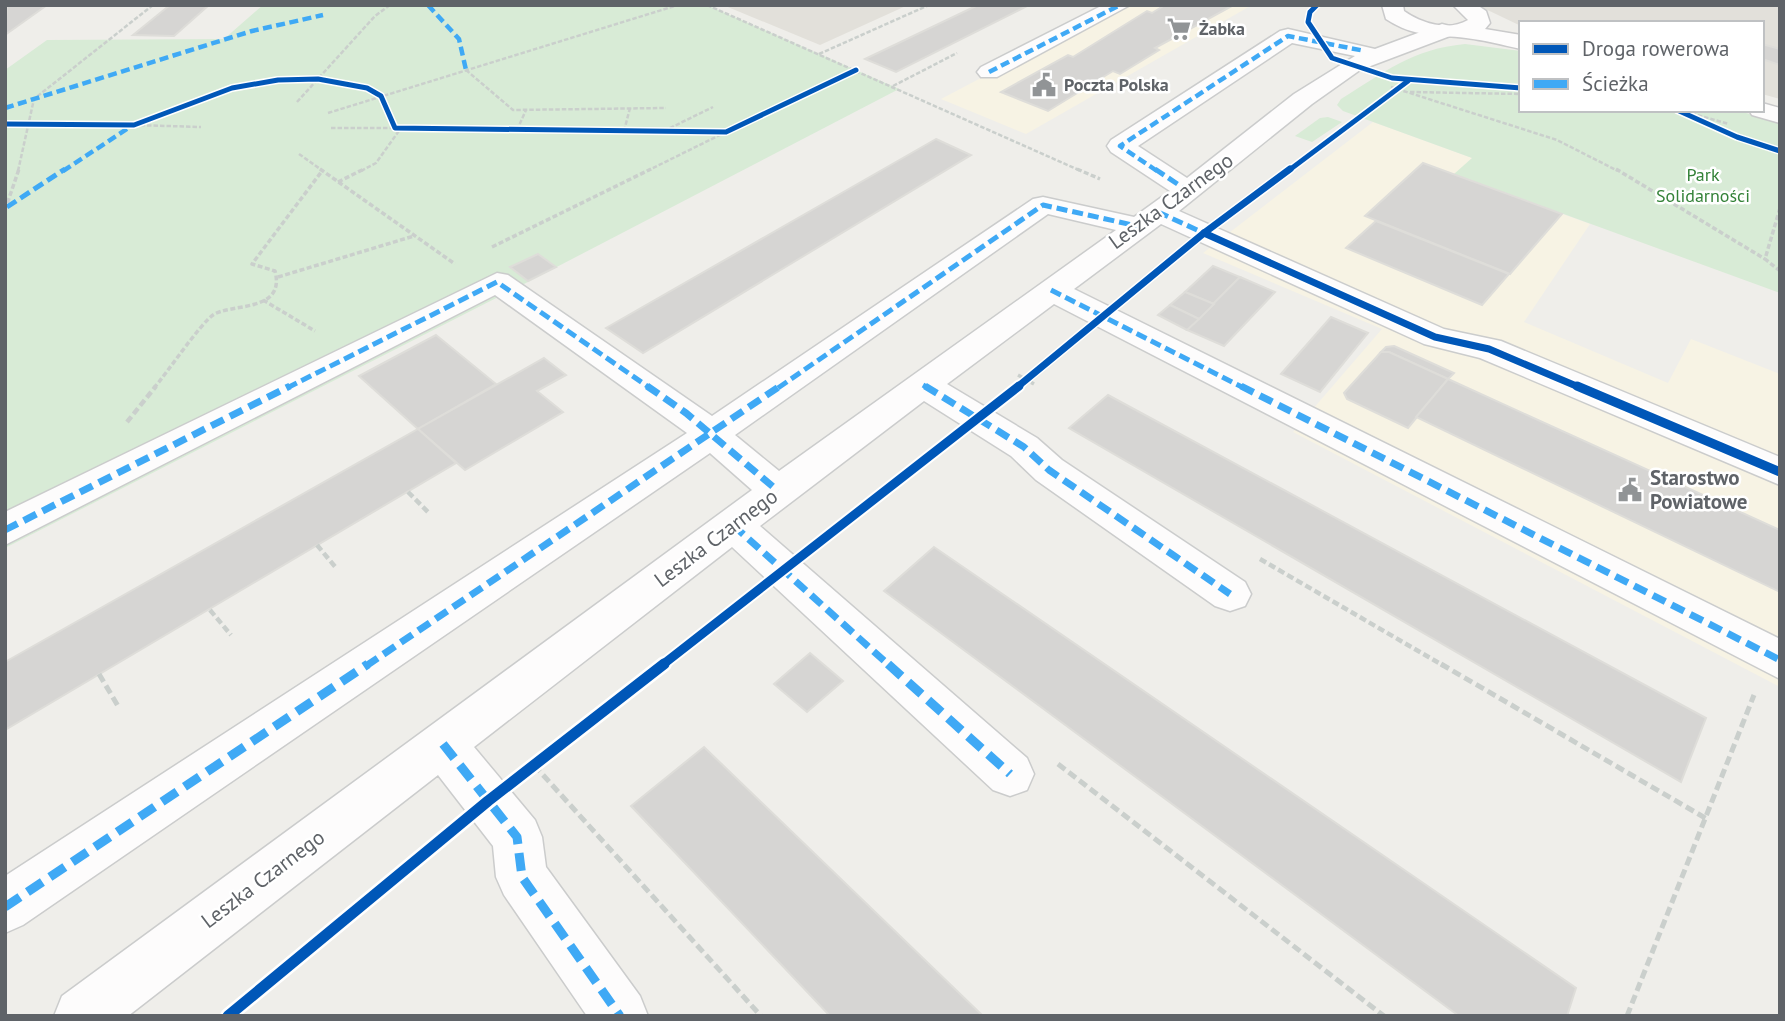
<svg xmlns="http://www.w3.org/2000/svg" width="1785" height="1021" font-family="'PT Sans',sans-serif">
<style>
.commercial{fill:#f7f3e4}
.education{fill:#e2e0da}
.green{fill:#d8ebd6}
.building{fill:#d6d5d3;stroke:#deddd9;stroke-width:2}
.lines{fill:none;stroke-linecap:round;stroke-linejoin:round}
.street-casing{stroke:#cbcccc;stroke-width:3}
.secondary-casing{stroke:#cacacb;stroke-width:3}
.path-far3{stroke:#cacfcc;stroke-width:2.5;stroke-dasharray:4.5 2;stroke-linecap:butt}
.path-far2{stroke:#cacfcc;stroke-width:3.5;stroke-dasharray:5 2.5;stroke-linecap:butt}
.path-far1{stroke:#cacfcc;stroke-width:4.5;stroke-dasharray:7 3.5;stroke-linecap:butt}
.path{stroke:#cacfcc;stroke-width:5;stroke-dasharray:9 4.5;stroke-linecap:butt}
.street{fill:#fdfcfc;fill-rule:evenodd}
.secondary{fill:#fdfcfc;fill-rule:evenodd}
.quiet-far3{stroke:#3fa9f5;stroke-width:4.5;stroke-dasharray:9 4.5;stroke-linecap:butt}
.quiet-far2{stroke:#3fa9f5;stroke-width:5;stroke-dasharray:11 5;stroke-linecap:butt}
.quiet-far1{stroke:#3fa9f5;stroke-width:7;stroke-dasharray:14 7;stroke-linecap:butt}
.quiet{stroke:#3fa9f5;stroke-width:9;stroke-dasharray:18 9;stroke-linecap:butt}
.cycleway-far3-casing{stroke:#fff;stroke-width:8}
.cycleway-far2-casing{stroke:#fff;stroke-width:10}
.cycleway-far1-casing{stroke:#fff;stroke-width:13}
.cycleway-casing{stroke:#fff;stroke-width:16}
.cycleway-far3{stroke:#0057b8;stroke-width:5}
.cycleway-far2{stroke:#0057b8;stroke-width:7}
.cycleway-far1{stroke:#0057b8;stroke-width:9}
.cycleway{stroke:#0057b8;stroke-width:11}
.labels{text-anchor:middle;stroke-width:5;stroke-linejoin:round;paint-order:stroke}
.far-poi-label{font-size:18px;font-weight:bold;fill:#5f6368;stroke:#fff;text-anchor:start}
.far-park-label{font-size:18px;fill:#348238;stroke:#fff}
.street-label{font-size:21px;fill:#5f6368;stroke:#fff}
.poi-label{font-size:21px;font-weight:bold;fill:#5f6368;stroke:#fff;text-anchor:start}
</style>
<rect width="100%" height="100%" fill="#efeeea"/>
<g class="commercial">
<polygon points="1120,5 1252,5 1026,134 941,99"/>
<polygon points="1373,122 1472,158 1455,175 1590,224 1524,322 1668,383 1691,339 1780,374 1780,687 1293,432 1382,329 1203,253"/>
</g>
<g class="education">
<polygon points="723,5 908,5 820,45"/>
<polygon points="1477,5 1780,5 1780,99 1762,94 1762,23 1521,23 1521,26"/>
</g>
<g class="green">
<polygon points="263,5 707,5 899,89 524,284 5,548 5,70 47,40 224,39"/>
<path d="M1465 44 1521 51V110H1736L1780 123V293L1454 174 1472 158 1343 111 1337 105 1341 99C1385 72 1412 49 1465 44Z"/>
<polygon points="1328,117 1342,122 1312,142 1295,136 1320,118"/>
</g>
<g class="building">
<polygon points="7,5 47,5 5,35"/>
<polygon points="170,5 209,5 174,36 133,35"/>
<polygon points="978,5 1029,5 896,72 865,59"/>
<polygon points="1165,5 1232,6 1155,48 1159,50 1120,74 1113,71 1048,111 1001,92 1068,55 1073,57 1147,11 1152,13"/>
<polygon points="1762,44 1780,49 1780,65 1762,59"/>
<polygon points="936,139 971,155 643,353 606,328"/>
<polygon points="1423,163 1562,214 1510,274 1365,216"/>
<polygon points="1376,221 1509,274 1482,305 1346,248"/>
<polygon points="538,254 556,267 528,281 510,267"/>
<polygon points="1213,266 1240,277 1214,304 1185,292"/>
<polygon points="1240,277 1275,292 1224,346 1187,330"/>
<polygon points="1185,292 1214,304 1199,319 1170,305"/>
<polygon points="1170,305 1199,319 1187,330 1158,315"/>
<polygon points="1331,317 1368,333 1320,392 1281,374"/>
<polygon points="436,335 496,384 418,429 359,376"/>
<polygon points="1394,346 1454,373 1448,379 1389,352 1381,352 1386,347"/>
<polygon points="1381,352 1389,352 1448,379 1408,428 1347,399 1344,393"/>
<polygon points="544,358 566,375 537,391 563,412 465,470 418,429"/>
<polygon points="1448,379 1780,530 1780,592 1416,417"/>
<polygon points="1108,395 1706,718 1681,782 1069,428"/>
<polygon points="418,429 456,463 5,730 5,662"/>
<polygon points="934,547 1576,988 1567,1016 1459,1016 884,591"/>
<polygon points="810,653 843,681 807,712 774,684"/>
<polygon points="704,747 983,1016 830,1016 631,806"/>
</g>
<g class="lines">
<g class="street-casing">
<g id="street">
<polygon points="1103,5 1130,5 997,77 981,77 977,72 981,67"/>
<path d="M1442 24 1450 26 1453 31 1450 36 1360 70 1312 104 1179 211 1444 329 1501 341 1780 457V485L1480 358 1424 344 1161 224 1074 289 1780 639V679L1054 304 947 384 1037 438 1062 460 1245 582 1251 594 1245 606 1230 611 1215 606 1036 480 1011 456 924 401 760 526 1027 758 1034 774 1027 790 1010 796 993 790 732 547 474 747 535 820 542 837 546 867 640 996 648 1016H587L504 895 496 877 493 846 438 775 128 1016H54L62 996 752 490 710 453 23 925 5 933V876L687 433 495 295 5 545V512L497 273 508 275 712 416 1033 199 1043 197 1134 217 1170 191 1111 152 1107 146 1111 140 1280 31 1288 29 1375 49ZM1292 43 1355 56 1294 94 1187 178 1138 146ZM1048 214 1116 230 779 471 735 435Z"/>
</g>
</g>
<g class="secondary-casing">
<g id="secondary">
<path d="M1382 5H1403L1404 11C1421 23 1448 32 1468 20L1453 5H1477L1486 11 1490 23 1485 29 1521 35V49C1503 45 1484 40 1466 38 1435 34 1415 38 1386 19Z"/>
<polygon points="1762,103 1780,108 1780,123 1752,115 1749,110 1762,110"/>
</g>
</g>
<g class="path-far3">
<polyline points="707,5 1081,171"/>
<polyline points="819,54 929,5"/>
<polyline points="466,70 513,110 666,108"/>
<polyline points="893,86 957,53"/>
<polyline points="1391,87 1557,140 1618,171"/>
<polyline points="1410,92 1521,94"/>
<polyline points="297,102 375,16 390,5"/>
<polyline points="1679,110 1729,124"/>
<polyline points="328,113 678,5"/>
<polyline points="134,125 201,127"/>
<polyline points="331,128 395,128"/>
<polyline points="517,130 526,110"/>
<polyline points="624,131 630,108"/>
<polyline points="664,131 713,107"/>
<polyline points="299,154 323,171"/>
<polyline points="18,171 34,99 153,5"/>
<polyline points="361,171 376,163 401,128"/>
<polyline points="647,171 726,132"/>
</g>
<g class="path-far2">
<polyline points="320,169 455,264"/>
<polyline points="1077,169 1100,179"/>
<polyline points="1616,169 1765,259"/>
<polyline points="338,182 364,169"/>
<polyline points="1780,208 1765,259 1780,271"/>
<polyline points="5,210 19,169"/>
<polyline points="492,247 651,169"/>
<polyline points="278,277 414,236"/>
<polyline points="263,300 315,331"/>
<polyline points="1018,375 1034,384"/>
<path d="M154 388C167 373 200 324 213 315 230 303 286 313 275 271L252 264 322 171"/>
</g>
<g class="path-far1">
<polyline points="127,422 156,386"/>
<polyline points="408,492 428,512"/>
<polyline points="317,545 337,569"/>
<polyline points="1260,559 1444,666"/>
<polyline points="210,610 231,635"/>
</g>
<g class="path">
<polyline points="1441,664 1707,819"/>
<polyline points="99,674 118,706"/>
<polyline points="1058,764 1384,1016"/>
<polyline points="534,765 761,1016"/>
<polyline points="1627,1016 1754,695"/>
</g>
<use href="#street" class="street"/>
<use href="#secondary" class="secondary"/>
<g class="quiet-far3">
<polyline points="428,5 459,39 466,70"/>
<polyline points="989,72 1120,5"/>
<polyline points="5,108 252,31 323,15"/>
<polyline points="63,171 133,125"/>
<polyline points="1157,171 1120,146 1288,36 1365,51"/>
</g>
<g class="quiet-far2">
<polyline points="1155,169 1188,191"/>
<polyline points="7,207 65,169"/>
<polyline points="1158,212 1208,235"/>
<polyline points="1051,290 1244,388"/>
<polyline points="923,385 928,388"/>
<polyline points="287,388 497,282 650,388"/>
<polyline points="778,388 1043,205 1137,226"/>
</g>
<g class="quiet-far1">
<polyline points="647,386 686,413 778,491"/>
<polyline points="925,386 1024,447 1049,470 1230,594"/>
<polyline points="1241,386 1780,660"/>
<polyline points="733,525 890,666"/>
<polyline points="5,530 290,386"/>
<polyline points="366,666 780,386"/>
</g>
<g class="quiet">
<polyline points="888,664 1010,774"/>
<polyline points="443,744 517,837 522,877 620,1016"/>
<polyline points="5,907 368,664"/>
</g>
<g class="cycleway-far3-casing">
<g id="cycleway-far3">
<polyline points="1317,5 1310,12 1308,22 1332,58 1392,78 1521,88"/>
<polyline points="1677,110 1737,137 1780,151"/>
<polyline points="5,124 134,125 232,88 278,80 318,79 367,88 381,96 395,128 726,132 856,70"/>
<polyline points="1288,171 1408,81"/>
</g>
</g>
<g class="cycleway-far2-casing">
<g id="cycleway-far2">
<polyline points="1204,233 1435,337 1489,349 1581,388"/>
<polyline points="1016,388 1204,233 1290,169"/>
</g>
</g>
<g class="cycleway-far1-casing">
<g id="cycleway-far1">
<polyline points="1577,386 1780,472"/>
<polyline points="661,666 1019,386"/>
</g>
</g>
<g class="cycleway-casing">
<polyline id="cycleway" points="228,1016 488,801 664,664"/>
</g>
<use href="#cycleway-far3" class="cycleway-far3"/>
<use href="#cycleway-far2" class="cycleway-far2"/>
<use href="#cycleway-far1" class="cycleway-far1"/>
<use href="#cycleway" class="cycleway"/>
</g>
<defs>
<g id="supermarket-bare" transform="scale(1.89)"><path d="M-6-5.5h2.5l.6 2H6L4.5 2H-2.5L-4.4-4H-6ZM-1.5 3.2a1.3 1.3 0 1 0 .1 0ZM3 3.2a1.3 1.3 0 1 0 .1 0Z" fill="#919496" stroke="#fff" stroke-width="2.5" paint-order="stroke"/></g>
<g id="civic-bare" transform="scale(1.89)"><path d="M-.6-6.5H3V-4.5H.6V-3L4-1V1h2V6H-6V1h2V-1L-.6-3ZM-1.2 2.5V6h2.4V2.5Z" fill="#919496" stroke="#fff" stroke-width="2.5" paint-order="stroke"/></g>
</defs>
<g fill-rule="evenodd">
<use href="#supermarket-bare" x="1179" y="29"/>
<use href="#civic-bare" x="1044" y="85"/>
<use href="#civic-bare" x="1630" y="490"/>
</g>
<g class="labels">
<g class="far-poi-label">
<text x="1199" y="35">Żabka</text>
<text x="1064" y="91">Poczta Polska</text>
</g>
<g class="far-park-label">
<text x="1703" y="181">Park<tspan x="1703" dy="21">Solidarności</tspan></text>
</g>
<g class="street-label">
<text transform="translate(1171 201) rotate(-36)" y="7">Leszka Czarnego</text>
<text transform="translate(716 538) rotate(-37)" y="7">Leszka Czarnego</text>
<text transform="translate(263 879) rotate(-37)" y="7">Leszka Czarnego</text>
</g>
<g class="poi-label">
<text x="1650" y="485">Starostwo<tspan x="1650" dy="24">Powiatowe</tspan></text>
</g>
</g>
<rect width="1785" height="1021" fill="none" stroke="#5f6368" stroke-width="14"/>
<rect x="1519" y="21" width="245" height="91" fill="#ffffff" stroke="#bfc1c3" stroke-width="2"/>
<rect x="1533" y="44" width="35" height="10" fill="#0057b8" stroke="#bfc1c3" stroke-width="2"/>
<text x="1582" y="56" font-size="21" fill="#5f6368">Droga rowerowa</text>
<rect x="1533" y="79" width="35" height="10" fill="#3fa9f5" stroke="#bfc1c3" stroke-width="2"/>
<text x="1582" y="91" font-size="21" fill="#5f6368">Ścieżka</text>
</svg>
